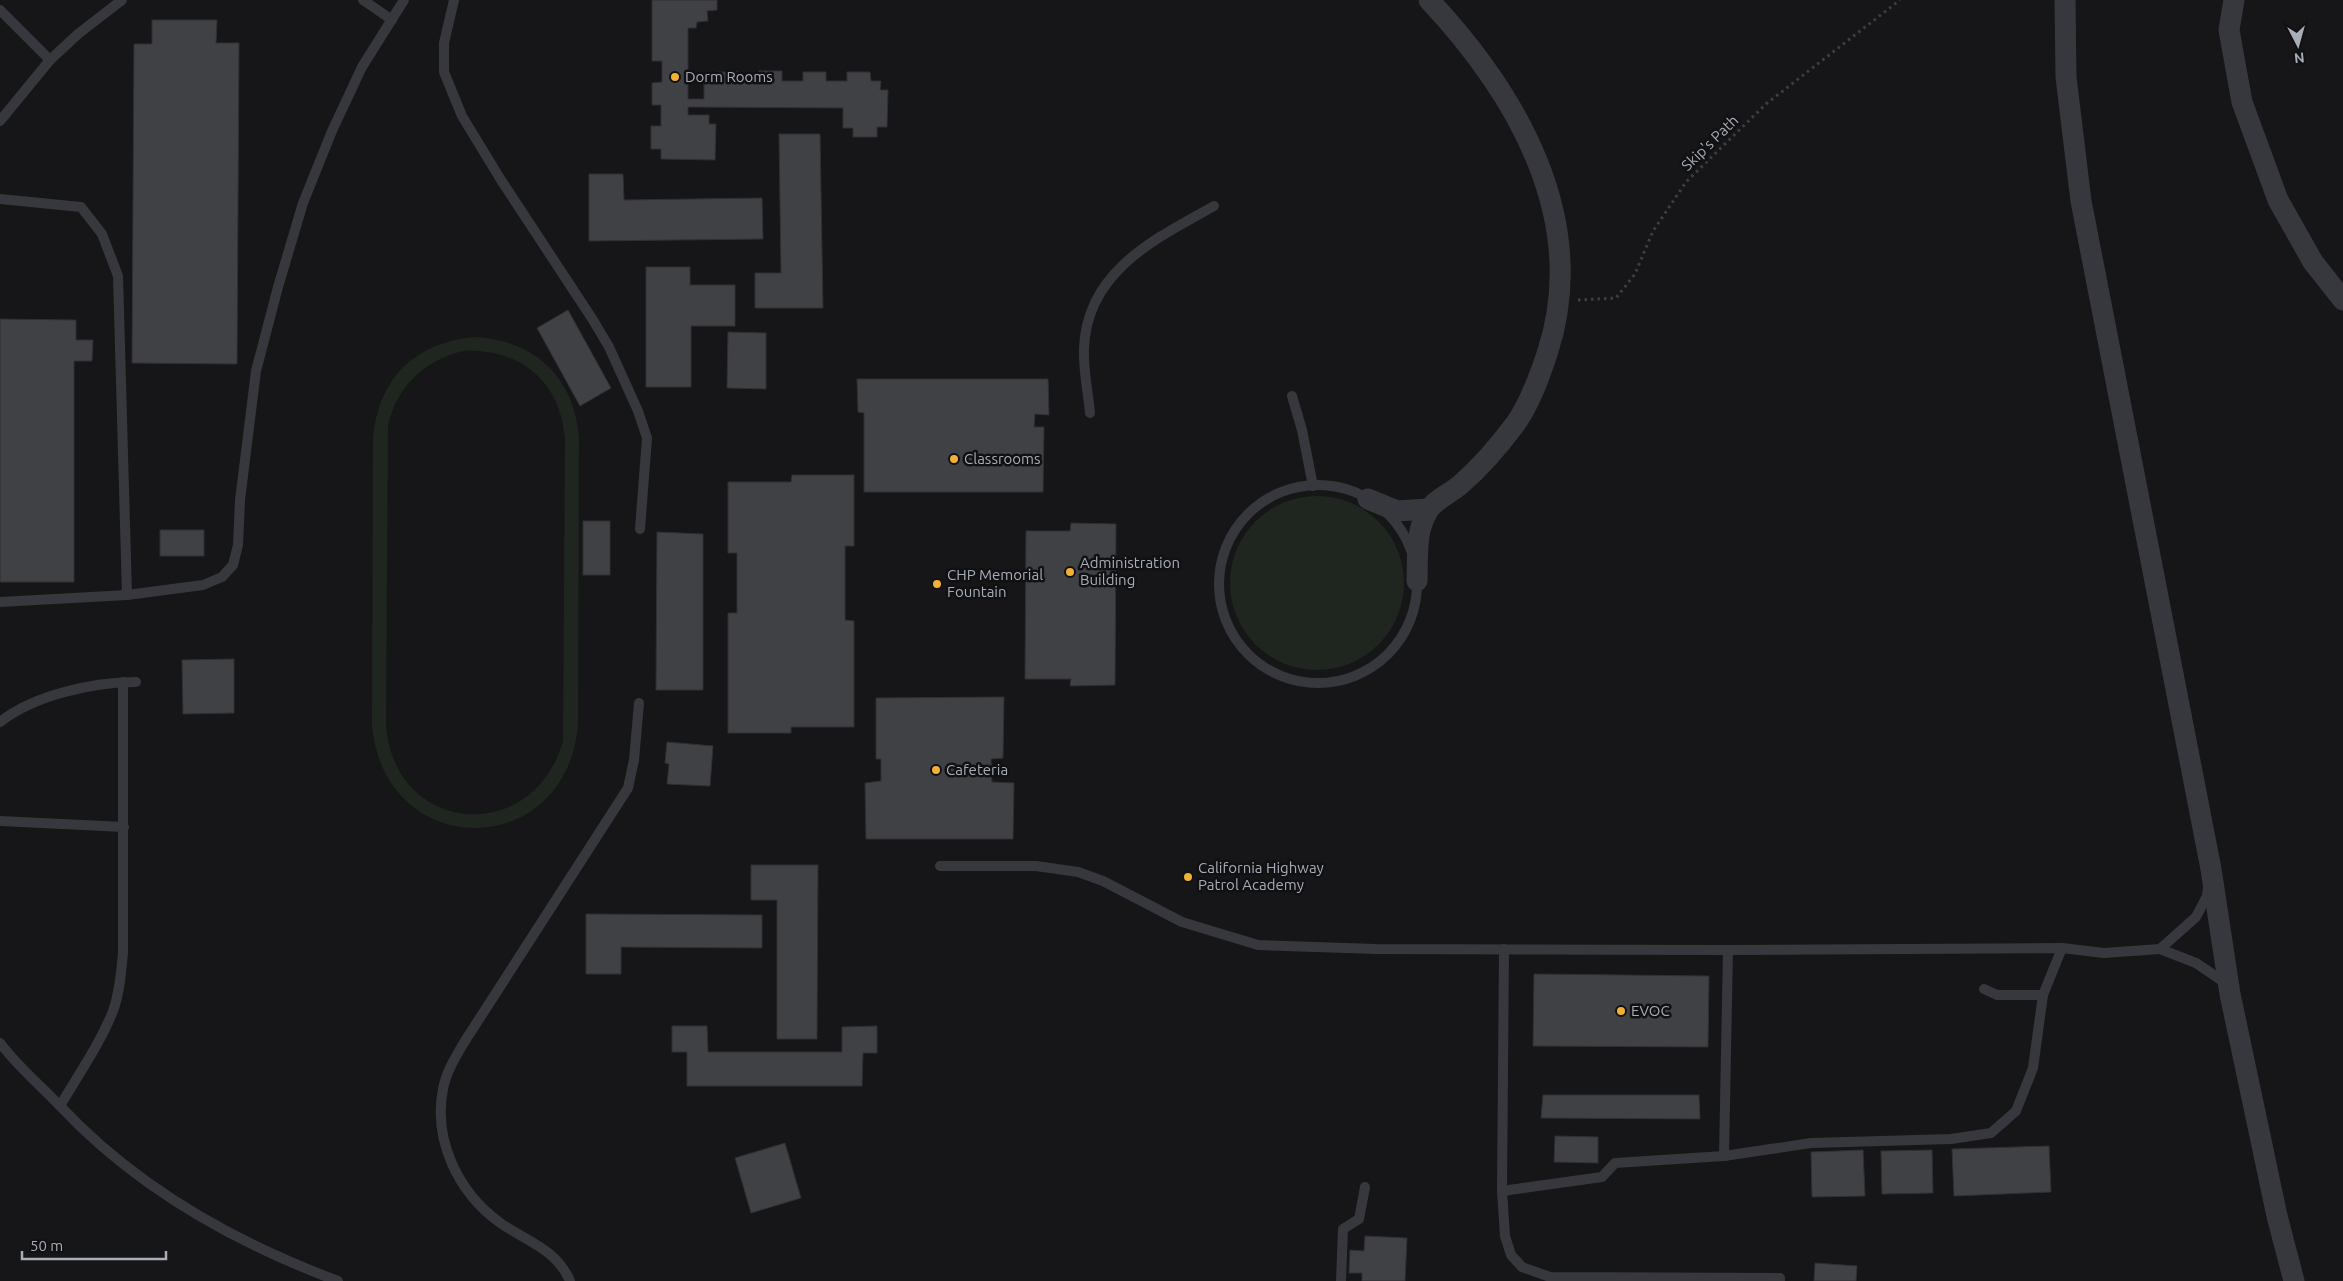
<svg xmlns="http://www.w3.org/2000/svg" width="2343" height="1281" font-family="Ubuntu,sans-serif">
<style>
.green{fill:#1e261f;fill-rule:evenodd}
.building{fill:#404145;stroke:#303034}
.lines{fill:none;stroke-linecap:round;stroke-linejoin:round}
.path{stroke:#3d3f44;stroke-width:3;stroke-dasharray:2.5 4;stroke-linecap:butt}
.lane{stroke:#37383d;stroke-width:10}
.street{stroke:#37383d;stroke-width:21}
.poi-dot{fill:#f2b134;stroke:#111113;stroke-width:2}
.labels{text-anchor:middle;stroke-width:5;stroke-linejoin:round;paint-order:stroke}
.poi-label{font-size:15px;fill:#a8adb8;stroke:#111113;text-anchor:start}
.street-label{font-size:15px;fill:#a8adb8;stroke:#111113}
</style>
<rect width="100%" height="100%" fill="#161618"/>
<g class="green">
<path d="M476 337C537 341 575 379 579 439L578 726C565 862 385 862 372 726L373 439C378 378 415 342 476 337ZM463 351C520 348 561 381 565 440L563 741C533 847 394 835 386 725L388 425C398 386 423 361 463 351Z"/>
<circle cx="1317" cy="583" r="87"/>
</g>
<g class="building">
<polygon points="652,0 717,0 717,10 707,11 708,21 697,22 696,28 688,28 688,99 704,99 704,81 715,81 716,72 739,72 738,81 759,81 759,71 782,71 782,81 803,81 803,72 826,72 826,81 847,81 847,72 870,72 871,81 881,81 880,90 888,90 887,127 877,127 877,137 853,137 853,128 843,128 843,108 688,107 688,115 709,115 709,124 716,124 715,160 661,159 661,149 651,149 651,126 661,126 661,105 652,105 652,83 662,82 662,61 652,61"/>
<polygon points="152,20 217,20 216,43 239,43 237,364 132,363 134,44 152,44"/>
<polygon points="779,134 820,134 823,308 755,308 755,273 781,273"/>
<polygon points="589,174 623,174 624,200 762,198 763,239 589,241"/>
<polygon points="646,267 690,267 690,285 735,285 735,326 691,326 691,387 646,387"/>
<polygon points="568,310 611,388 580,406 537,328"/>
<polygon points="0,319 76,320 76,340 93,340 92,361 74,361 74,582 0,582"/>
<polygon points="728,332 766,333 766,389 727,388"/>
<polygon points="857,379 1048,379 1049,415 1035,414 1034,427 1044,427 1043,492 864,492 864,413 858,412"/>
<polygon points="792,475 854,475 854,546 845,546 845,620 854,621 854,727 791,727 791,733 728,733 728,613 737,613 737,553 728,553 728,482 791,482"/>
<rect x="583" y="521" width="27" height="54"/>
<polygon points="1071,523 1116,524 1115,685 1070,686 1071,679 1025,679 1026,531 1070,531"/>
<rect x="160" y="530" width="44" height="26"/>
<polygon points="657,532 703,534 703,690 656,690"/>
<polygon points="234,659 234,713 183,714 182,660"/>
<polygon points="1004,697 1003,758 991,759 992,782 1014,783 1013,839 866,839 865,783 881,781 881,759 876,759 876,698"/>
<polygon points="667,742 713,746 710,786 667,784 669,764 665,763"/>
<polygon points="751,865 818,865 817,1039 777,1039 777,900 751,900"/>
<polygon points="586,914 762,915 762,948 621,947 621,974 586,974"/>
<polygon points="1534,974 1709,976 1708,1047 1533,1046"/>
<polygon points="672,1026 707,1026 708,1052 842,1052 842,1027 877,1026 877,1053 863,1053 862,1086 687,1086 687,1052 672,1052"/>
<polygon points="1543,1095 1699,1095 1700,1119 1541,1118"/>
<polygon points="1555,1136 1598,1137 1598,1163 1554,1162"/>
<polygon points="785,1143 801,1198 751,1213 735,1158"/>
<polygon points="2049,1146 2051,1192 1954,1196 1952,1149"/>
<polygon points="1863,1150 1865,1196 1812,1197 1811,1152"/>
<polygon points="1932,1150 1933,1193 1882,1194 1881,1151"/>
<polygon points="1365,1236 1407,1238 1405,1281 1362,1281 1362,1273 1349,1273 1350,1250 1364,1251"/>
<polygon points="1815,1263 1857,1266 1856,1281 1814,1281"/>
</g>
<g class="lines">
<polyline class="path" points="1578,300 1616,298 1635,274 1653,231 1686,182 1766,104 1900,0"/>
<g class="lane">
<polyline points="363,0 392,20"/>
<polyline points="454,0 444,43 444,72 462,116 501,180 593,320 609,347 638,411 647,438 640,529"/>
<polyline points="0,10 50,60"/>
<polyline points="0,121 50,60 78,34 122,0"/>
<polyline points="0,199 81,207 102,234 118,276 127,595"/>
<polyline points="1292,396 1302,430 1313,486"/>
<path d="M1090 413C1088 392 1083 369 1084 348 1087 271 1155 239 1214 206"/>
<circle cx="1318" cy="584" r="99"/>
<polyline points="0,602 127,595 203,585 222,577 233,565 238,545 240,500 256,371 278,287 303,203 332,131 362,67 404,0"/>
<path d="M0 722C34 695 94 682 136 682"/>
<polyline points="0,821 124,827"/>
<polyline points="940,866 1036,866 1078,872 1103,881 1182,922 1258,945 1375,949 1728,950 2062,948 2104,953 2160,949 2196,917 2207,896 2208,887"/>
<polyline points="1504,949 1502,1191 1505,1236 1511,1255 1522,1267 1550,1277 1780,1278 1780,1281"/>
<polyline points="2160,949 2196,963 2227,984"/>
<polyline points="1984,989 1997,995 2043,995 2062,948"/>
<path d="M0 1043C18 1067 40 1085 60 1106 137 1188 233 1242 338 1281"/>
<path d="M60 1106C78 1075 100 1044 113 1011 120 992 121 972 123 953V682"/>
<polyline points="1724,1156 1811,1143 1951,1139 1991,1133 2016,1111 2033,1068 2043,995"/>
<polyline points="1502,1191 1602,1177 1615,1163 1724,1156 1728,950"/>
<path d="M570 1281C556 1248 525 1241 499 1222 458 1192 433 1140 443 1089 446 1072 456 1056 465 1041L628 788 634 760 639 703"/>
<polyline points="1341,1281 1343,1229 1359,1219 1365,1187"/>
</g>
<g class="street">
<polyline points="2065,0 2066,77 2081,201 2211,869 2230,994 2277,1216 2294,1281"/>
<polyline points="2234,0 2229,30 2242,102 2278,200 2313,262 2343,300"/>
<polyline points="1368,499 1397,511 1428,509"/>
<path d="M1417 581C1418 558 1415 531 1428 511 1434 500 1451 493 1460 485 1482 466 1499 446 1516 423 1530 403 1539 378 1547 354 1591 221 1518 95 1429 0"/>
</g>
</g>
<g class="poi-dot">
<circle cx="675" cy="77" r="5"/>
<circle cx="954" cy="459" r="5"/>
<circle cx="1070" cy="572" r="5"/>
<circle cx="937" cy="584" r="5"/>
<circle cx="936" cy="770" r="5"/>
<circle cx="1188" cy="877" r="5"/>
<circle cx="1621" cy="1011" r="5"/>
</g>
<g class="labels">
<g class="poi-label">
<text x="685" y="82">Dorm Rooms</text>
<text x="964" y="464">Classrooms</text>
<text x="1080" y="568">Administration<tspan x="1080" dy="17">Building</tspan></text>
<text x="947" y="580">CHP Memorial<tspan x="947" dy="17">Fountain</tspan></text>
<text x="946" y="775">Cafeteria</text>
<text x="1198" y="873">California Highway<tspan x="1198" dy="17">Patrol Academy</tspan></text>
<text x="1631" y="1016">EVOC</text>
</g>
<g class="street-label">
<text transform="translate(1710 143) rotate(-44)" y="5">Skip's Path</text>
</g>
</g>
<g transform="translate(2298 45) rotate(174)" stroke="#111113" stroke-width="4" paint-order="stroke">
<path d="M0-4L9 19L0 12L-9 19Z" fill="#a8adb8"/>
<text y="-8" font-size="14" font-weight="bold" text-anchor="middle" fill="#a8adb8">N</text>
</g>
<path d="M22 1251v8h144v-8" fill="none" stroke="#a8adb8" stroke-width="2.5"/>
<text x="30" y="1251" font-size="15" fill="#a8adb8" stroke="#111113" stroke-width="4" paint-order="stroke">50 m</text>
</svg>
